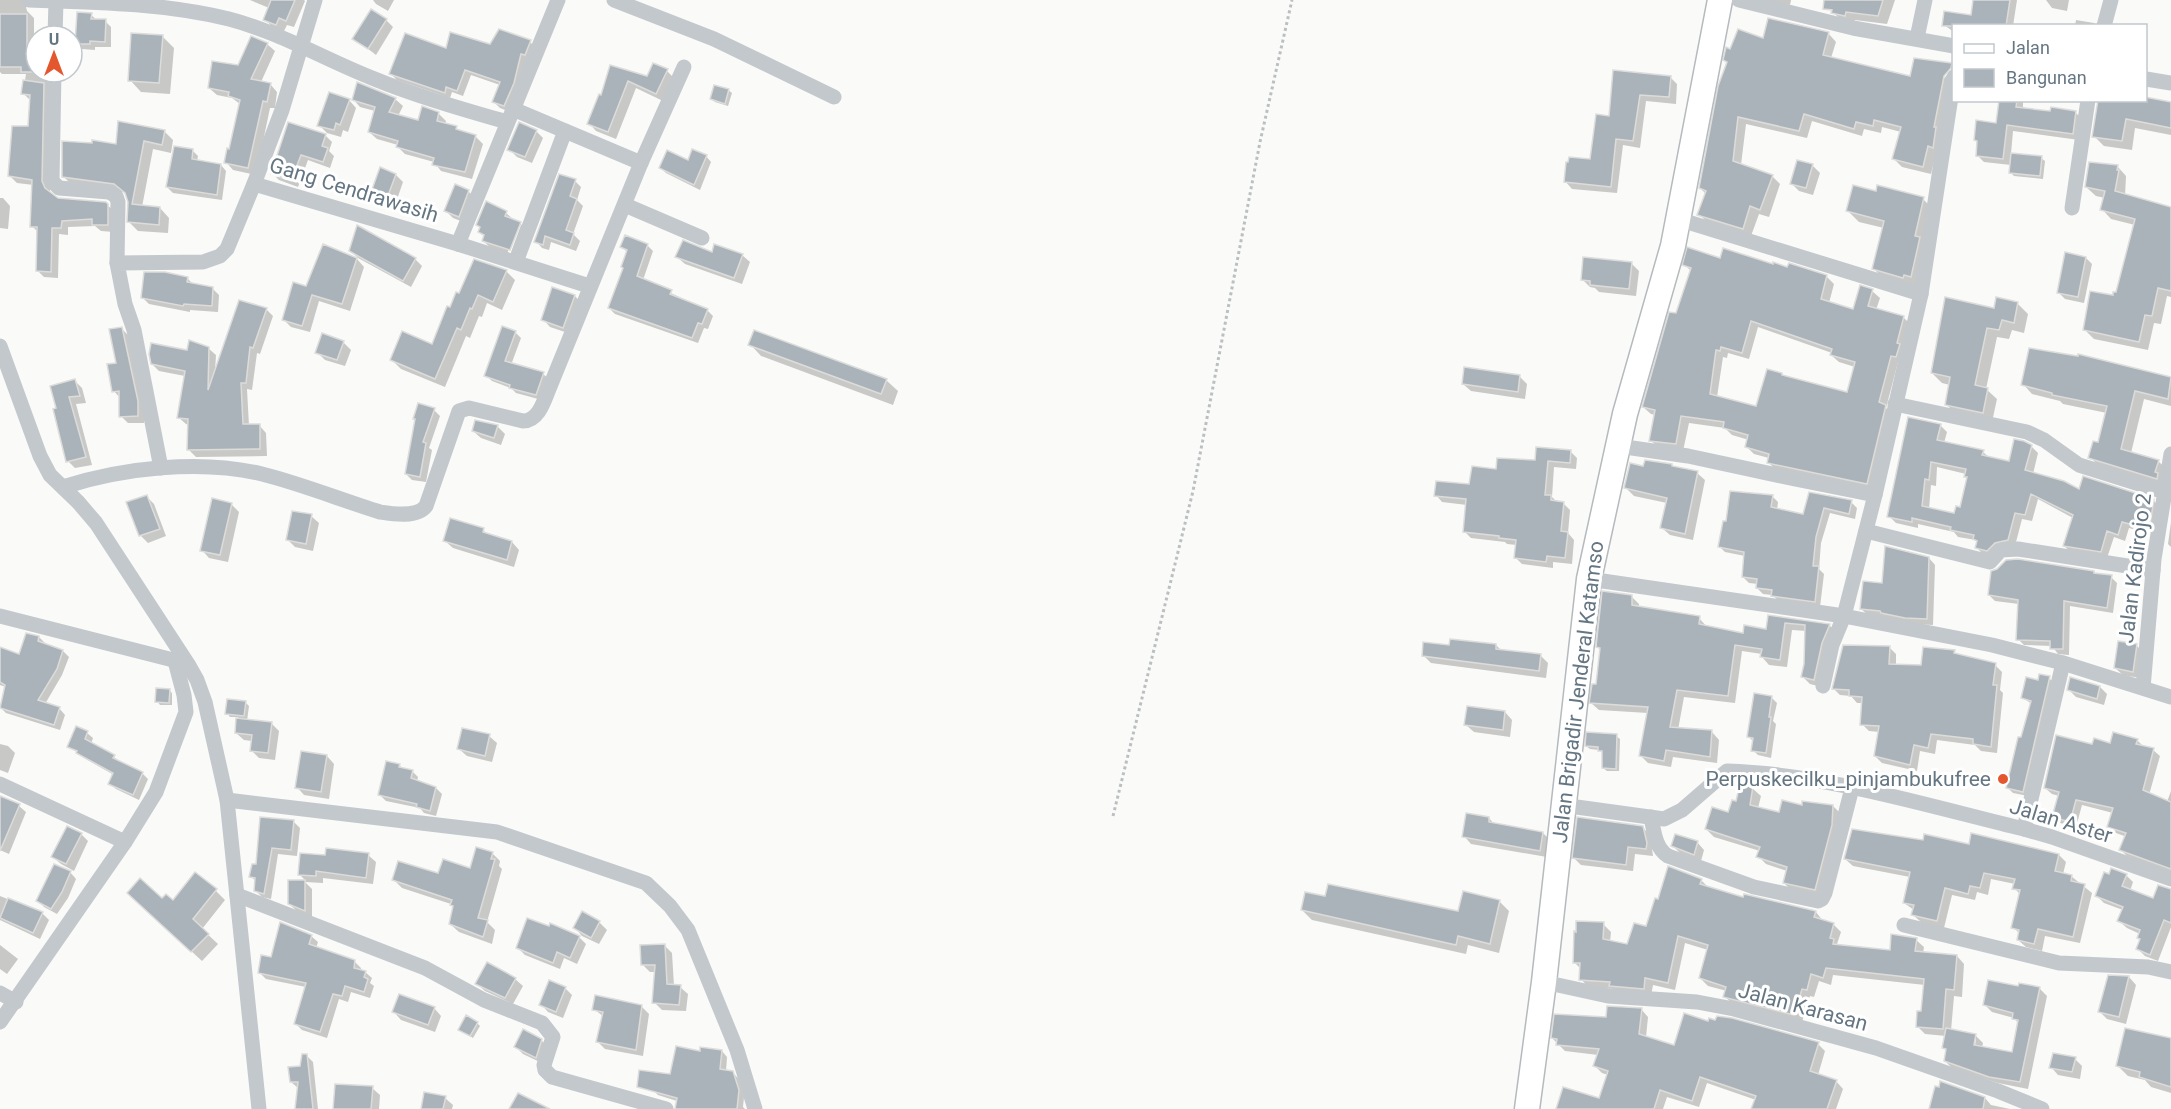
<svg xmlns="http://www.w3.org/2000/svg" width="2171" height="1109" font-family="Roboto,sans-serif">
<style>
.shadow{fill:#0003;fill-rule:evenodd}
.building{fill:#aab3b9;stroke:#dcdcda;stroke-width:1.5;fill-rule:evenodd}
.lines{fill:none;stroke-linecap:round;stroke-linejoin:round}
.primary-casing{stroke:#b5babe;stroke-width:27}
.path{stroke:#bbbfc2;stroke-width:3;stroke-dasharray:3 3;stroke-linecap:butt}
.street{stroke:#c3c8cc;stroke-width:15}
.primary{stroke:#fff;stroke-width:24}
.poi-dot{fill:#e4572e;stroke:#fff;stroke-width:2}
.labels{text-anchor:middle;stroke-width:6;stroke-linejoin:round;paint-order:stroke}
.street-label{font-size:21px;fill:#657683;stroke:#fff}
.poi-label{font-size:21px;fill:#657683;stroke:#fff;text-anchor:end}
</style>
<rect width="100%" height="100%" fill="#fafaf8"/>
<g class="shadow">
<polygon points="0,0 30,0 26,7 27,11 34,18 34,56 36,56 36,72 55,72 51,80 50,194 57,199 105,203 115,212 114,232 101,231 95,226 68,227 68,235 59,234 58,278 44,277 37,270 38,232 32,226 34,185 17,183 10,176 29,128 30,100 23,93 26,74 2,74 0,72"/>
<polygon points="250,0 304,0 305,1 294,27 287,25 284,31 272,27 265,19 269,8"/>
<polygon points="373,0 394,0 388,11 376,4"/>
<polygon points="1761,0 1791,0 1790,5"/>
<polygon points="1837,0 1895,0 1887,24 1855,20 1854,24 1842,21 1833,12"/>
<polygon points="1975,0 2017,0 2013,26 1954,26 1954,32 1944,25 1972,17"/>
<polygon points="2046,0 2069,0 2067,11 2052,8"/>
<polygon points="91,15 97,20 105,21 111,27 111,47 95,47 95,50 82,49 76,43"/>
<polygon points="386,20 393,27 376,55 354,38"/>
<polygon points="2076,20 2094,23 2096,26 2075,26"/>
<path d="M1828 33 1836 42 1831 58 1911 78 1951 64 1954 67V82L1931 174 1902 167 1894 159 1901 132 1882 127 1881 133 1864 129 1862 136 1812 121 1807 138 1746 124 1741 165 1772 176 1780 184 1769 217 1759 214 1751 236 1707 222 1699 214 1706 194 1700 188 1728 63 1725 60 1731 51 1764 40ZM1948 69H1952L1941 82 1938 80Z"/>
<polygon points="162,36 174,48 170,94 141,92 130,80"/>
<polygon points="530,42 536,48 510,112 500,108 494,102 500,85 471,75 463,96 452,92 450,98 397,80 391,74 447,50"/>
<polygon points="267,44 275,51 261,82 270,84 277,92 275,108 270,108 256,175 233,170 226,162 230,151 240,104 232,98 217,95 209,88"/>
<polygon points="611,67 648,78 667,71 674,78 663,101 636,88 616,139 596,131 589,123 602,97"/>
<polygon points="1615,72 1670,77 1677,84 1676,104 1646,101 1640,148 1623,145 1617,193 1572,189 1565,181 1592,161 1611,117"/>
<polygon points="728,90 732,93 728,106 715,102 711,99"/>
<polygon points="353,99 395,99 403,106 398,116 419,122 423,108 439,114 446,121 445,125 476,137 483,144 472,179 441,171 434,162 405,154 398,147 398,145 377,139 369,132 375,111 360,107"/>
<polygon points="349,100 356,108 348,132 343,130 341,137 327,133 319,125"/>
<polygon points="2000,100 2023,100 2023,109 2076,113 2082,119 2079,140 2013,131 2011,154 2041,158 2045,161 2043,179 2014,176 2010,172 2011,165 1984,162 1977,155 1978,143 1975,140 1997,124"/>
<polygon points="2098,100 2171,104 2171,135 2135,128 2132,150 2104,146 2094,136"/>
<polygon points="164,131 173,140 171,153 153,149 142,207 160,208 169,218 168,233 138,231 129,222 129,202 124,192 74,187 65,178 64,143 118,146"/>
<polygon points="536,131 543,138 532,163 517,157 509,149"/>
<polygon points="325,135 332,142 329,151 334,156 330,168 308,160 298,187 279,180 272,173"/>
<polygon points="192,150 198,156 197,161 221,165 226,171 222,200 173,193 167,187"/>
<polygon points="706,156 711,162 700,190 666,173 660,167 688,162"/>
<polygon points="1812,165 1820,173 1813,195 1799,191 1792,184"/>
<polygon points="2117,166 2126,176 2125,196 2171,209 2171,297 2167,296 2161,324 2154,323 2148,350 2094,339 2084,329 2117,294 2135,225 2111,219 2102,209 2105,198 2096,196 2086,187"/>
<polygon points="396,175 403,182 394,208 379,202 372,195"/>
<polygon points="575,181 581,187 577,200 583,206 573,234 580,241 576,251 551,242 549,250 542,248 536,241"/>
<polygon points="456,186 469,192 476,199 466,223 453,218 445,210"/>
<polygon points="1877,192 1923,199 1934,210 1922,287 1884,279 1873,268 1884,228 1859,222 1848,211"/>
<polygon points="0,198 3,198 10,206 8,229 0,228"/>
<polygon points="506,213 514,220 520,223 527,231 517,257 510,255 521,225 518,225 507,254 491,248 483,241 485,237 479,232"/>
<polygon points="647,245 653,251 643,280 707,310 713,316 708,329 704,328 698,343 615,314 609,308 624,268 628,253 621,246"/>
<polygon points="350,250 415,259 422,266 411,287 358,258"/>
<polygon points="713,254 742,255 750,262 742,284 685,264 677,257"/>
<polygon points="2086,258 2092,264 2084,303 2065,299 2058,292"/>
<polygon points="357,259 364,267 350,311 319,301 310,332 291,327 283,319 307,288"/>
<path d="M1721 260 1788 269 1827 277 1834 284 1829 303 1854 311 1872 291 1880 298 1876 310 1903 317 1911 325 1898 362 1886 408 1892 414 1875 490 1776 470 1768 462 1769 458 1754 454 1747 447 1749 440 1732 435 1725 428 1689 423 1683 451 1658 447 1650 440 1655 415 1651 414 1643 407 1691 271 1684 264ZM1758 327 1832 353 1831 355 1839 362 1855 367 1848 394 1785 377 1782 374 1757 408 1717 397 1723 357 1727 358 1728 353 1749 359Z"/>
<polygon points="1632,264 1639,271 1636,296 1599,292 1595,288 1590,287 1583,280"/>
<polygon points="506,271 515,280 502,310 487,303 482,317 479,316 470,338 466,336 445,387 401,369 392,360 433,346 460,294"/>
<polygon points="187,278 194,285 212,288 219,295 218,312 190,310 190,312 149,304 142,297"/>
<polygon points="575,296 582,304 571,334 550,327 543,319"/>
<polygon points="1997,299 2018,304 2028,314 2024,333 2012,330 2009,339 1997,337 1986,389 1997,399 1992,422 1956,414 1946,404 1950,385 1942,383 1932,373 1995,309"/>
<polygon points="266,309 273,316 260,354 257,353 252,390 247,389 249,426 259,425 266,433 267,456 196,457 189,450 189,425 186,424 178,417 185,376 159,371 152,364 188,352 208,348 216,355 215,371"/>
<polygon points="121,328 128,335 144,409 144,423 128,423 121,416 120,398 114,391"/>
<polygon points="515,332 521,338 511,365 543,374 549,379 542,400 516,393 511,388 492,381 486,375"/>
<polygon points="343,342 351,350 345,366 325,360 317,352"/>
<polygon points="750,344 886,380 898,391 893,405 761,356"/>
<polygon points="2080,356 2171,378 2171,406 2144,399 2131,453 2159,462 2169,471 2166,488 2100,467 2090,457 2099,444 2107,413 2063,404 2060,401 2032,394 2023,384"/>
<polygon points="1519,376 1527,384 1525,399 1471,391 1463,384"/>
<polygon points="75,381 82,388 86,403 76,404 92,465 75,468 68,461 55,410"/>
<polygon points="434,410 440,416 429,448 432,450 426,482 412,480 406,474"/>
<path d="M1940 425 1947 432 1944 443 1983 452 1990 458 2010 463 2031 446 2038 453 2033 474 2080 491 2153 500 2160 507 2156 531H2141L2129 528 2125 541 2114 537 2107 558 2071 552 2064 546 2073 518 2038 499 2032 521 2022 519 2015 546 1984 555 1977 548 1978 543 1976 540 1958 537 1954 532 1918 524V528L1896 523 1889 516ZM1937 467 1966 474 1969 479 1961 509 1955 515 1929 509 1931 485 1936 486Z"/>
<polygon points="497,426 505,434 501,445 481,438 473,431"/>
<polygon points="1570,451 1577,458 1576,469 1554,467 1552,497 1557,502 1563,503 1570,510 1568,533 1574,540 1572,564 1553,562 1553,568 1522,564 1516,558 1517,545 1507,544 1505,542 1471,538 1464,531 1467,505 1442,502 1436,495 1470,486 1497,470 1536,462"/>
<polygon points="1672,465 1674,468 1697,473 1705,480 1693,540 1670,535 1662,528 1667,503 1634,496 1626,488 1644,468"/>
<polygon points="1810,493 1851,502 1857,508 1855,519 1830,513 1821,543 1819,569 1824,574 1820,607 1779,601 1772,595 1763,594 1757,588 1758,584 1749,583 1743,577 1745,556 1725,552 1719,546 1772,496 1778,502 1777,510 1804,515"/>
<polygon points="146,496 154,504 166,536 148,543 141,536 128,503"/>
<polygon points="231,504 239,512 228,562 209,558 202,550"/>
<polygon points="311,516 319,523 313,551 295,547 288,540"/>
<polygon points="2171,522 2171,547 2168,544"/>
<polygon points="483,530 489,536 512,542 519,550 514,567 453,548 445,541"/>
<polygon points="1929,558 1935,565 1933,625 1913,624 1868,615 1861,609 1883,584"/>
<polygon points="2094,572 2096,574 2111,577 2117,583 2113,613 2070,606 2069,655 2058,654 2052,646 2024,645 2018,639 2019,604 1995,601 1989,595"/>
<polygon points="1632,597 1639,604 1639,607 1699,618 1707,627 1744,634 1768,631 1770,617 1829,625 1837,633 1822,687 1810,684 1803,677 1807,631 1792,630 1787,667 1769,665 1762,657 1762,654 1742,651 1735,703 1684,697 1678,730 1712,732 1719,740 1717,763 1673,757 1671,767 1648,763 1641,756 1648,713 1599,710 1591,703 1598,686 1601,650 1597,647"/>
<polygon points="39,637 45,643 63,651 69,657 62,675 45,704 59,708 65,715 60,730 6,713 0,707 6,687 0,685 0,648 20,656"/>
<polygon points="1496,645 1502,651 1540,655 1548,663 1546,678 1431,663 1423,655"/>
<polygon points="2136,645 2144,653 2140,678 2123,675 2115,668"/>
<polygon points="1889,647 1896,654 1896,666 1922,667 1954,652 1958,656 1995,665 2002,672 2000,690 2003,693 1997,753 1981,751 1975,745 1937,740 1935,754 1920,751 1917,771 1882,763 1875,756 1880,732 1869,731 1862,724 1863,703 1857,703 1851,696 1840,695 1834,689"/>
<polygon points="2049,678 2054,683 2028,796 2013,793 2008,788 2032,704 2023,698 2039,681"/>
<polygon points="2100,687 2107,694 2104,705 2076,697 2068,689"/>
<polygon points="169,690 172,693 172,705 160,705 157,701"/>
<polygon points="1771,697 1777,703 1773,721 1776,724 1771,758 1758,755 1753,750 1754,742 1749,737"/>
<polygon points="245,702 249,706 247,721 271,723 279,731 275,760 259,758 252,751 252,741 244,740 236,733 238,717 230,717 227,713"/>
<polygon points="1505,712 1512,720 1510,737 1474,732 1466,725"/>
<polygon points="87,733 93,738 91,744 114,757 121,763 142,773 148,779 139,800 116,789 110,784 114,775 84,758 69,746"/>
<polygon points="489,736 497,743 492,762 467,756 459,749"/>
<polygon points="1616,736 1620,739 1619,771 1607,771 1603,768 1604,754 1599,750 1590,749 1586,746"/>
<polygon points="2137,740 2144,747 2153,750 2160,756 2149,795 2167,802 2171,791 2171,872 2127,856 2121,850 2127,837 2116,833 2109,827 2113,813 2082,805 2076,827 2060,823 2053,816 2059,796 2052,794 2045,788 2093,746"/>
<polygon points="0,744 8,746 15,753 8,773 0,770"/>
<polygon points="327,756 334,764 329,799 304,795 297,787"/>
<polygon points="399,765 404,770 412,771 418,777 417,781 436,788 442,794 436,816 424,813 420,808 386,801 380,795"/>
<polygon points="1752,788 1761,796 1758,808 1780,814 1803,806 1833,806 1841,814 1823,898 1792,891 1784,883 1787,871 1766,864 1758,856 1760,851 1714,837 1706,829 1729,814"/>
<polygon points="0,798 19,806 26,812 9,854 0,850"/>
<polygon points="1489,818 1495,825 1543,833 1550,840 1547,857 1471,844 1464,836"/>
<polygon points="262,819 293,821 300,828 297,856 278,854 271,899 262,897 256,891 256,882 251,876 258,866"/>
<polygon points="1642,827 1650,835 1653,856 1635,854 1633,871 1581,865 1574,858"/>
<polygon points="81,834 88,841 74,871 61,864 53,857"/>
<polygon points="1973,835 2059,855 2066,862 2063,874 2071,876 2092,893 2080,943 2045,936 2042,951 2026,947 2018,940 2020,934 2013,927 2020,894 2014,888 2015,884 1991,879 1988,895 1977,892 1975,900 1952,895 1944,928 1921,922 1913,915 1914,910 1904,903 1910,877 1853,866 1845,859 1924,842 1970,846"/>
<polygon points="1697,842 1704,850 1701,861 1680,853 1673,846"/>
<polygon points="492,853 500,861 499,866 502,869 487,922 495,930 492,944 459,932 450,924 455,908 451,904 402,888 394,880 471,870"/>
<polygon points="368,855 376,862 373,884 323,878 323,883 305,882 312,889 312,917 297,911 289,904 289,882 306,881 300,875 326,857"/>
<polygon points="70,872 76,879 68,898 57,914 44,907 38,900"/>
<polygon points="2126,875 2133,882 2130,891 2154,900 2171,901 2171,927 2158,961 2145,956 2138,949 2141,940 2138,938 2140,934 2127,928 2119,921 2123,910 2104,903 2096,895"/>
<path d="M1701 880 1709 888 1744 899 1816 912 1823 921 1833 924 1841 932 1837 944 1839 946 1892 952 1916 940 1924 947 1923 953 1957 956 1964 964 1962 997 1954 996 1951 1031 1975 1035 1983 1043 1982 1048 2013 1054 2018 1023 2014 1018 1992 1012 1985 1005 2019 988H2039L2047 996 2028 1089 1998 1083 1953 1069 1945 1061 1947 1051 1944 1048 1946 1036 1925 1034 1917 1026 1922 1013 1925 985 1833 975 1831 985 1819 981 1814 997 1810 996 1802 1022 1733 1004 1725 997 1727 991 1708 986 1700 978 1708 950 1685 943 1675 990 1653 985 1651 996 1619 994 1614 989 1588 987 1581 979V969L1574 962 1603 924 1611 932 1610 942 1628 946 1647 927 1659 901ZM1973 1039H1976L1974 1053Z"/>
<polygon points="216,891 225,900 202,929 218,944 202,961 138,902 162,900 173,902"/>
<polygon points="0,896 42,913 49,920 40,939 0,920"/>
<polygon points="1499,901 1509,911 1499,953 1468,945 1466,954 1312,920 1302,910 1459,913"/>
<polygon points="599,922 607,930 599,944 582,936 575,928"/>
<polygon points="311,936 318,942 316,948 354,961 361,968 360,971 365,972 372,978 370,983 374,986 370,998 351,992 348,1002 339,999 327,1038 302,1030 296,1024 306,987 266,979 260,973 272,958"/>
<polygon points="579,937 586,944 577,964 564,958 560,969 525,955 518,948"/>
<polygon points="0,945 18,959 7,974 0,969"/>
<polygon points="664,945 672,953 674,986 680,987 688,994 686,1011 662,1010 654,1002 656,972 650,972 643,965"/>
<polygon points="2109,977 2129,977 2136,985 2126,1024 2107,1019 2100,1012"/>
<polygon points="515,979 523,986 513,1004 485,991 477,984"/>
<polygon points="565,988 572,995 563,1018 548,1012 541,1004"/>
<polygon points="641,1006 649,1014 643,1056 605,1049 598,1042 604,1017 594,1009"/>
<polygon points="434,1008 441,1016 435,1032 401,1020 394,1012"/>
<polygon points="1641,1009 1648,1017 1646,1037 1675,1047 1709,1023 1818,1044 1825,1051 1818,1075 1836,1081 1843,1089 1836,1109 1753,1109 1756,1100 1707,1083 1699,1107 1667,1097 1663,1109 1561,1109 1600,1100 1608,1075 1602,1073 1595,1066 1598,1055 1565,1051 1552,1038"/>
<polygon points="477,1023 480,1026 473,1038 460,1030"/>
<polygon points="541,1040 549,1048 544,1064 523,1054 516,1047"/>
<polygon points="2171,1047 2171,1093 2151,1087 2145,1080 2128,1076 2118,1066"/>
<polygon points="722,1051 727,1057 726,1072 732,1072 738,1078 744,1097 743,1107 745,1109 691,1109 677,1101 658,1095 652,1089 701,1053"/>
<polygon points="307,1056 313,1062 318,1109 296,1109 298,1088 291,1082"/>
<polygon points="2075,1059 2082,1066 2080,1079 2058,1075 2051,1067"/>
<polygon points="372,1088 380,1095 379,1109 335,1109"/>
<polygon points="445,1098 453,1105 452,1109 422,1109"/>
<polygon points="1985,1098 1991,1105 2010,1109 1931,1109"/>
</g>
<g class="building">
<polygon points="271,0 295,0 286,21 279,18 276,25 263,20"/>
<polygon points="1824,0 1883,0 1878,16 1846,12 1845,16 1831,13 1832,10 1823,9"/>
<polygon points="1973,0 2010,0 2006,26 1942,26 1944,11 1971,15"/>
<polygon points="371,9 387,19 368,49 352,39"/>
<polygon points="77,12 92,13 91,19 106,19 105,42 90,41 90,44 75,44"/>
<polygon points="0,14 27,14 27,53 35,53 35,72 21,72 21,67 0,67"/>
<polygon points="1768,18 1829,32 1823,55 1910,76 1914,58 1952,63 1951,68 1944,76 1934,127 1936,127 1933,148 1928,146 1923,167 1892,159 1901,127 1874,120 1873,126 1856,122 1854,129 1804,114 1799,131 1738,117 1733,161 1773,175 1760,210 1750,206 1743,229 1697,215 1706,191 1699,188 1718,86 1727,62 1723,60 1726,47 1730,49 1738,29 1763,38"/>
<polygon points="499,29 531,40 525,55 521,54 514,83 504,106 492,102 500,82 465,70 457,91 446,87 445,93 389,74 405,33 446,48 450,32 490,44"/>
<polygon points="131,33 163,35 159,83 128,81"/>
<polygon points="251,36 268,43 251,79 271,83 267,102 263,101 248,168 224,163 227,148 229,149 240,100 228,96 229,92 208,88 212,61 238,65"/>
<polygon points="653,63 668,69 656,94 628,81 608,132 587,124 599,94 601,95 610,65 647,76"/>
<polygon points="1613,70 1671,76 1669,97 1640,95 1633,141 1616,139 1611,187 1564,182 1566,162 1568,162 1569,157 1590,159 1596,114 1609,116"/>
<polygon points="23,80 44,83 42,181 45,188 58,198 106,202 108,204 108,225 92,225 92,219 62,221 61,228 52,228 51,272 36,271 37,227 30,227 32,180 8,176 12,126 28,126 30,95 21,94"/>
<polygon points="357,82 396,98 389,112 418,120 422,106 439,112 437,121 457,126 456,129 476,135 465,172 432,165 434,158 396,147 398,141 368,132 375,107 352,100"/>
<polygon points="714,85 729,89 725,104 710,99"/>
<polygon points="329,92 350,99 340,125 336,123 334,130 317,126"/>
<polygon points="2145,97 2171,102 2171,128 2126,119 2122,141 2092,137 2098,100 2145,100"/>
<polygon points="1999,100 2017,100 2016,107 2050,111 2051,107 2076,111 2073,134 2007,125 2003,159 1976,156 1977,141 1974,140 1976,120 1996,123"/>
<polygon points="118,121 165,130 162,145 144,141 132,204 160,207 159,225 127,222 128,202 125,193 114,184 62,177 62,141 92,143 92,140 116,144"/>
<polygon points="288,122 326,134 322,146 328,148 323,162 301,155 291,181 271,174"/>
<polygon points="519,122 537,130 525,157 507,150"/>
<polygon points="174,146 193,149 192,159 221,164 217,195 166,187"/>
<polygon points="692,149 707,155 694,185 659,168 667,150 688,160"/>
<polygon points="2011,153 2042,156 2040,176 2009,173"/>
<polygon points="1797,160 1813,164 1806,188 1790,184"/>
<polygon points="2089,162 2118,165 2117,170 2119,170 2115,191 2171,207 2171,291 2158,288 2152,316 2145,315 2139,342 2083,330 2090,291 2113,295 2113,292 2116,292 2135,219 2100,210 2105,191 2085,187"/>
<polygon points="380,167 396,174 386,201 370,195"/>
<polygon points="559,174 576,179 570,196 577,199 566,230 574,233 570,245 545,236 543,245 534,242"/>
<polygon points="455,184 469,190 459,217 444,211"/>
<polygon points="1853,185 1876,191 1877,185 1924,197 1915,236 1920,237 1911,277 1904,275 1903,278 1872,269 1884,221 1846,211"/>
<polygon points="486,201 507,211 505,216 521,222 510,250 482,241 484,235 478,232 480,227 476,225"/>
<polygon points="357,225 416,258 403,281 349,251"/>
<polygon points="625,235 648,244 637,276 672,290 670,294 708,309 702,324 698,323 692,338 608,308 623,268 621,267 627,250 620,247"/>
<polygon points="683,240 712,252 714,244 743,254 734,278 675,257"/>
<polygon points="323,244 357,258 342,304 312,295 302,326 282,320 293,282 306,286"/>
<path d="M1687 247 1720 258 1723 248 1773 264V262L1787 267 1789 263 1827 275 1821 299 1853 309 1860 285 1873 289 1868 306 1904 316 1897 343 1900 344 1896 357 1891 356 1879 402 1886 405 1867 484 1767 463 1769 454 1745 447 1748 435 1723 428 1724 422 1681 416 1676 444 1649 441 1655 410 1642 407 1669 312 1676 313 1691 268 1682 265ZM1751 321 1832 349 1830 355 1855 362 1847 392 1782 375V373L1767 369 1756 406 1710 394 1716 350 1720 351 1721 347 1742 353Z"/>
<polygon points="2065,252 2086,257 2078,297 2057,293"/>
<polygon points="1583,257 1632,262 1629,289 1590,285 1590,281 1581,280"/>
<polygon points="474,259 507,270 493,302 478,295 472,309 470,308 461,330 457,328 435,379 390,360 402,331 432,344 447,306 450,307 456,292 459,293"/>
<polygon points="144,272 165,272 188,277 187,282 213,287 212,306 184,304 183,306 141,298"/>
<polygon points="552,287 575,295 563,328 541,320"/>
<polygon points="1945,297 1994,308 1996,297 2018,302 2014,323 2002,320 1999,330 1987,328 1975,385 1988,388 1983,413 1945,405 1950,377 1931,373"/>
<polygon points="239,300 267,308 253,348 250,347 246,383 241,383 243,424 260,424 260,449 187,450 188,419 177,418 185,371 151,364 149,354 151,343 187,350 189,340 209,347 208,390"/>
<polygon points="502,326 516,331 505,361 544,372 536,395 509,388 510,385 484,376"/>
<polygon points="122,327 138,401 138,416 119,417 119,391 112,392 107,364 116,363 109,329"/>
<polygon points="754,330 887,379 881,394 748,345"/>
<polygon points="322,333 344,341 337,360 315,353"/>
<polygon points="2029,348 2078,356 2078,354 2171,377 2168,399 2135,391 2121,449 2159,460 2155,472 2158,473 2157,479 2088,458 2093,441 2098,442 2107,406 2052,395 2052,393 2021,385"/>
<polygon points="1464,367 1520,375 1518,392 1462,384"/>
<polygon points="75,379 80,396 69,397 86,457 66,462 53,409 56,408 50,386"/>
<polygon points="418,403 435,408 423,442 426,443 420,477 405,474 415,419 413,419"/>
<path d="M1908 417 1941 424 1937 440 1984 450 1982 455 2009 461 2014 439 2024 441 2032 445 2025 470 2064 481 2079 489 2083 476 2154 499 2150 524 2133 525 2122 522 2118 535 2107 531 2101 552 2063 546 2073 515 2031 494 2025 515 2015 513 2008 540 1995 543 1987 551 1975 548 1977 541 1973 539 1974 535 1950 530 1951 527 1912 518V522L1887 517ZM1931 462 1966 469 1964 477H1967L1960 507 1956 506 1954 513 1922 506 1925 479 1929 480Z"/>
<polygon points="475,420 498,425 494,438 472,431"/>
<polygon points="1536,447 1571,450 1570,463 1548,461 1545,495 1551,495 1551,500 1564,502 1561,531 1568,532 1565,558 1547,556 1546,562 1514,558 1516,540 1499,538 1499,536 1463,532 1466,499 1434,496 1436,481 1469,484 1472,466 1496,469 1497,458 1535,460"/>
<polygon points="1645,460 1672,464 1672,466 1698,471 1685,534 1660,528 1667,498 1624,488 1630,463 1643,466"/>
<polygon points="1730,491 1773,495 1771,507 1803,514 1809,492 1852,500 1849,514 1824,508 1816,537 1813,566 1819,566 1815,602 1771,596 1772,590 1756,588 1757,579 1742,577 1744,552 1718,547 1723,521 1726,521"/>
<polygon points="147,495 160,529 139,536 126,502"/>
<polygon points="212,498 232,503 220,555 200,551"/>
<polygon points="292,511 312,514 306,544 286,540"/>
<polygon points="450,518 484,528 483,532 512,541 507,560 443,541"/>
<polygon points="1885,546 1929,557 1927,619 1905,618 1881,613 1880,611 1860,609 1863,581 1882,583"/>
<polygon points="2018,559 2094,571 2094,573 2112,575 2107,608 2064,601 2063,649 2050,649 2050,641 2016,640 2018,600 1988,595 1991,571 1997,569 2006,560"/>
<polygon points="1602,591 1632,595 1632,605 1700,616 1699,624 1743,633 1744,625 1766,629 1768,615 1830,624 1822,643 1814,680 1801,677 1804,664 1805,625 1785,623 1780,660 1760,657 1762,649 1735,645 1728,696 1677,690 1670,727 1712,730 1710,757 1666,750 1664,761 1639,756 1648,707 1589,703 1592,684 1596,684 1600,648 1596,647"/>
<polygon points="26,633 39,636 38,641 63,650 57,669 38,700 60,707 54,725 0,708 5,685 0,682 0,647 19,654"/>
<polygon points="1450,639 1496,644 1496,649 1541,654 1539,671 1422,656 1423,642 1449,645"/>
<polygon points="2118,641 2137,644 2133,672 2114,668"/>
<polygon points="1843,645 1890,646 1889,664 1921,665 1923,647 1955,650 1954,653 1996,663 1993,685 1997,685 1991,747 1973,744 1973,739 1931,734 1928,748 1914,745 1910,765 1874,756 1879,726 1860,725 1862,697 1849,696 1849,690 1832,689"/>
<polygon points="2039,674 2050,676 2023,792 2006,788 2018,737 2021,737 2031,701 2021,698 2026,677 2038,680"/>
<polygon points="2070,677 2100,686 2097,699 2067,690"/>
<polygon points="156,688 170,689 169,703 155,702"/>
<polygon points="1754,693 1772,696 1769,717 1771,717 1766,753 1751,751 1753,738 1747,737"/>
<polygon points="227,699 246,701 244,716 225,714"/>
<polygon points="1467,706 1505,711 1503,730 1464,725"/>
<polygon points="236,718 272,722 268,753 250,751 252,735 235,733"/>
<polygon points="76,726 88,731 85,739 115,755 113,758 143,772 133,795 108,784 113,773 76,753 77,751 67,747"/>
<polygon points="462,728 490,734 485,756 457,749"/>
<polygon points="1586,732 1617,734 1616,769 1602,768 1602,751 1598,751 1598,747 1585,746"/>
<polygon points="2113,732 2138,739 2136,744 2154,748 2143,790 2171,802 2171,869 2119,850 2126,833 2107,827 2113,808 2076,800 2070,822 2052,817 2059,792 2044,788 2056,735 2092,744 2094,738 2110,743"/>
<polygon points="301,751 327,755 321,792 295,788"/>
<polygon points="386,761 400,764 399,767 413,770 411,778 436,787 430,811 416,807 417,804 378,795"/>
<polygon points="1740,784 1753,786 1750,805 1779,812 1782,800 1802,805 1802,801 1833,805 1832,825 1815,890 1783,883 1787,867 1756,857 1760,847 1705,829 1712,807 1728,812 1732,800 1736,801"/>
<polygon points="0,796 20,804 0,851"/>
<polygon points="1466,813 1489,817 1489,822 1543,832 1540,851 1462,837"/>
<polygon points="260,817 294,820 291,850 272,848 264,894 254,891 255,878 249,877 252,864 256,864"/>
<polygon points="1577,817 1643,826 1647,843 1646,849 1628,847 1626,865 1572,858"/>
<polygon points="67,826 82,833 66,864 51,857"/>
<polygon points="1852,829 1923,840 1924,834 1969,844 1971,833 2059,854 2055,871 2072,875 2071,881 2085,884 2073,937 2038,929 2034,944 2017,940 2019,930 2011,928 2020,890 2012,889 2015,879 1984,873 1980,888 1970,886 1968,894 1945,888 1937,921 1911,915 1914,905 1903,903 1910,872 1844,859"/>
<polygon points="1675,834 1698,841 1694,855 1671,846"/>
<polygon points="476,847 493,852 491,859 495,859 478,918 488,920 483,937 449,924 453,906 450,905 452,900 392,880 398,861 438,873 443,859 470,868"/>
<polygon points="326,848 369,853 366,878 316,871 316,876 298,875 300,853 325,855"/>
<polygon points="54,864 71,871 62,892 51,909 36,901"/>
<polygon points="1668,866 1702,879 1700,884 1743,897 1744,894 1816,911 1814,917 1834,923 1830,938 1834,939 1833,944 1890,950 1891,934 1917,938 1915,951 1957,955 1954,990 1946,989 1943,1029 1916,1027 1917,1011 1921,1011 1924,979 1826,968 1823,978 1811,974 1807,990 1802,989 1794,1015 1723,997 1726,987 1699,978 1708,945 1678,936 1668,983 1645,978 1644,989 1609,986 1610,982 1579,980 1580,963 1573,963 1574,931 1576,932 1576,921 1604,922 1603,939 1627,944 1634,923 1646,926 1655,898 1658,899"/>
<polygon points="2111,868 2127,874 2122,886 2153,898 2158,885 2171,889 2171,923 2164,920 2150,955 2136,949 2140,939 2137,938 2140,930 2117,921 2123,907 2095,896 2104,872 2109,874"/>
<polygon points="195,872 217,889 193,919 209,934 191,952 127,893 140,878 162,898 166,894 173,900"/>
<polygon points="288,880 305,880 305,911 288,904"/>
<polygon points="1328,884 1458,911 1463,891 1500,900 1490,944 1458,936 1456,945 1301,910 1305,892 1325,896"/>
<polygon points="8,898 43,912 33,933 0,918"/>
<polygon points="582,911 600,921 591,938 573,928"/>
<polygon points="527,918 549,926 550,923 580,936 570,958 557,952 553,963 516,948"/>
<polygon points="280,922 312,935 309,944 355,960 354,968 366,971 364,977 368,979 364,992 345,986 342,996 333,994 320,1032 294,1024 306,983 258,973 261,955 271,957"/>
<polygon points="665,944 667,984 681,985 679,1005 652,1003 655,965 641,965 640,945"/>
<polygon points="487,962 516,978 505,998 475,984"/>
<polygon points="2108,975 2129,976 2119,1017 2098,1012"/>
<polygon points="549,980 566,987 556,1012 539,1005"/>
<polygon points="1988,980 2018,986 2019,983 2040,987 2020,1082 1989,1077 1944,1061 1946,1049 1942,1048 1946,1028 1976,1034 1974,1045 2012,1052 2018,1020 2012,1019 2013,1013 1983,1005"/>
<polygon points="399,994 435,1007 428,1025 392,1012"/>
<polygon points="595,995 642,1005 636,1050 596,1042 603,1012 592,1010"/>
<polygon points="1607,1006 1642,1008 1639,1034 1674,1045 1684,1013 1708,1021 1709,1018 1715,1020 1717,1016 1732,1018 1819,1042 1810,1071 1837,1080 1827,1109 1751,1109 1756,1096 1700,1077 1692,1101 1660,1090 1654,1109 1556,1109 1563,1087 1599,1098 1608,1071 1593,1066 1599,1049 1556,1045 1557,1039 1551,1038 1554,1014 1606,1017"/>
<polygon points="466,1015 478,1022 470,1036 458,1030"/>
<polygon points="2125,1028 2171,1038 2171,1087 2139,1077 2140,1072 2116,1066"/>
<polygon points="523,1029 542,1039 536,1058 514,1047"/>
<polygon points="676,1046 700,1051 700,1047 722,1050 720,1069 733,1071 739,1090 737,1109 675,1109 677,1098 637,1087 639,1070 670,1074"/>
<polygon points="2053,1053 2076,1057 2072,1072 2049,1068"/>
<polygon points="302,1054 307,1054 313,1109 295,1109 298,1082 290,1082 288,1067 300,1066"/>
<polygon points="1940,1081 1985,1097 1983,1109 1929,1109 1935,1086 1939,1087"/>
<polygon points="335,1084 373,1086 371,1109 333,1109"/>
<polygon points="424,1092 446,1096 443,1109 421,1109"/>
<polygon points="518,1093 550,1109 509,1109"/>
</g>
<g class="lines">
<g class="primary-casing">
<polyline id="primary" points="1527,1109 1544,982 1589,579 1625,414 1673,246 1720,0"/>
</g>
<polyline class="path" points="1113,816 1193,491 1260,142 1292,0"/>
<g class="street">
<path d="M29 0C95 2 164 3 229 19 279 32 324 59 372 78 416 96 462 109 507 122"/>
<polyline points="315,0 282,110 254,184 458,244 589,286"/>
<polyline points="614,0 714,39 834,97"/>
<polyline points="1739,0 1853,28 1954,46"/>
<polyline points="2104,26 2111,0"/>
<polyline points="55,36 56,1"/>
<polyline points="1917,38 1925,0"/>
<polyline points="54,72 52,181 59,188 109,192 116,196 118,202 117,263"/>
<polyline points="2146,79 2171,83"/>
<polyline points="641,163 684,67"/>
<polyline points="625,205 702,238"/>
<polyline points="2072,208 2088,100"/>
<polyline points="1678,219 1921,294 1875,495 1844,616 1832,645 1823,686"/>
<polyline points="458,244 558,0"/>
<polyline points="516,262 565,131"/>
<polyline points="1921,294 1954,77"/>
<polyline points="0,346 40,456 50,475 78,502 96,523 188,664 197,680 205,702 227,800 259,1109"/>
<polyline points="1895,404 2027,432 2044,440 2079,465 2165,492"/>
<polyline points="1618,446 1688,456 1795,479 1875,495"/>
<polyline points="161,468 134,330 125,304 117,263 203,262 220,256 227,249 254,184"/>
<path d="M63 487C122 468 200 459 262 474 302 484 341 500 380 512 393 514 417 518 426 506L459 411 469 408 523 421C540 421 545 397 551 384L641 163 513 109"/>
<polyline points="1866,531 1990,562 2001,550 2018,549 2153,570"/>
<polyline points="1589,579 1844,616 1992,645 2063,663 2171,697"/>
<polyline points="0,616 185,663"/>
<polyline points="2143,688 2154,559 2171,454"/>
<polyline points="0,784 125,842"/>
<polyline points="227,800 497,832 646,883 670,906 688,930 737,1050 755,1109"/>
<path d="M1562 805 1664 819 1682 810 1727 771C1826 774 1928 806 2024 829L2052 837 2171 879"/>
<path d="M1651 817C1654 831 1655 848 1668 856L1754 887 1818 901 1822 899 1825 893 1852 788"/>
<polyline points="2024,829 2063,663"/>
<polyline points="237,895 425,968 484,1000 542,1023 553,1037 544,1065 545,1070 552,1077 666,1109"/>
<polyline points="1904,925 2059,963 2148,967 2171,972"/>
<polyline points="1544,982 1608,996 1697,1002 1734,1009 1876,1048 1998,1091 2042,1109"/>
<polyline points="0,993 16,1002"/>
<polyline points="0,1022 125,842 156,792 186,712 184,695 175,661"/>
</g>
<use href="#primary" class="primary"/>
</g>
<circle class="poi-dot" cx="2003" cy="779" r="6"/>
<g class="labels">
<g class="street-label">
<text transform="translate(354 190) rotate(17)" y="7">Gang Cendrawasih</text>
<text transform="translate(2135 568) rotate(-83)" y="7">Jalan Kadirojo 2</text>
<text transform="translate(1578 692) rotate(-83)" y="7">Jalan Brigadir Jenderal Katamso</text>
<text transform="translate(2061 821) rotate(17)" y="7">Jalan Aster</text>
<text transform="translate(1803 1007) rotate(15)" y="7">Jalan Karasan</text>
</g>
<g class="poi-label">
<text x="1991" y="786">Perpuskecilku_pinjambukufree</text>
</g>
</g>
<rect x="1952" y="24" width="195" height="78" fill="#ffffff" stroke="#c1c8cd" stroke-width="1.5"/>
<rect x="1964" y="44" width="30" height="9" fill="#ffffff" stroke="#c1c8cd" stroke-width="1.5"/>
<text x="2006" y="54" font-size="18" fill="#657683">Jalan</text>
<rect x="1964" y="69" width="30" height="18" fill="#aab3b9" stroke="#c1c8cd" stroke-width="1.5"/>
<text x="2006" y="84" font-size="18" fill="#657683">Bangunan</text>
<g transform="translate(54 54)"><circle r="28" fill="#ffffff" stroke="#c1c8cd" stroke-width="1.5"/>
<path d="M0-4.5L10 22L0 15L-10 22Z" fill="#e4572e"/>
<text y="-9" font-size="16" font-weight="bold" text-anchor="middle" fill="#657683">U</text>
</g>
</svg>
